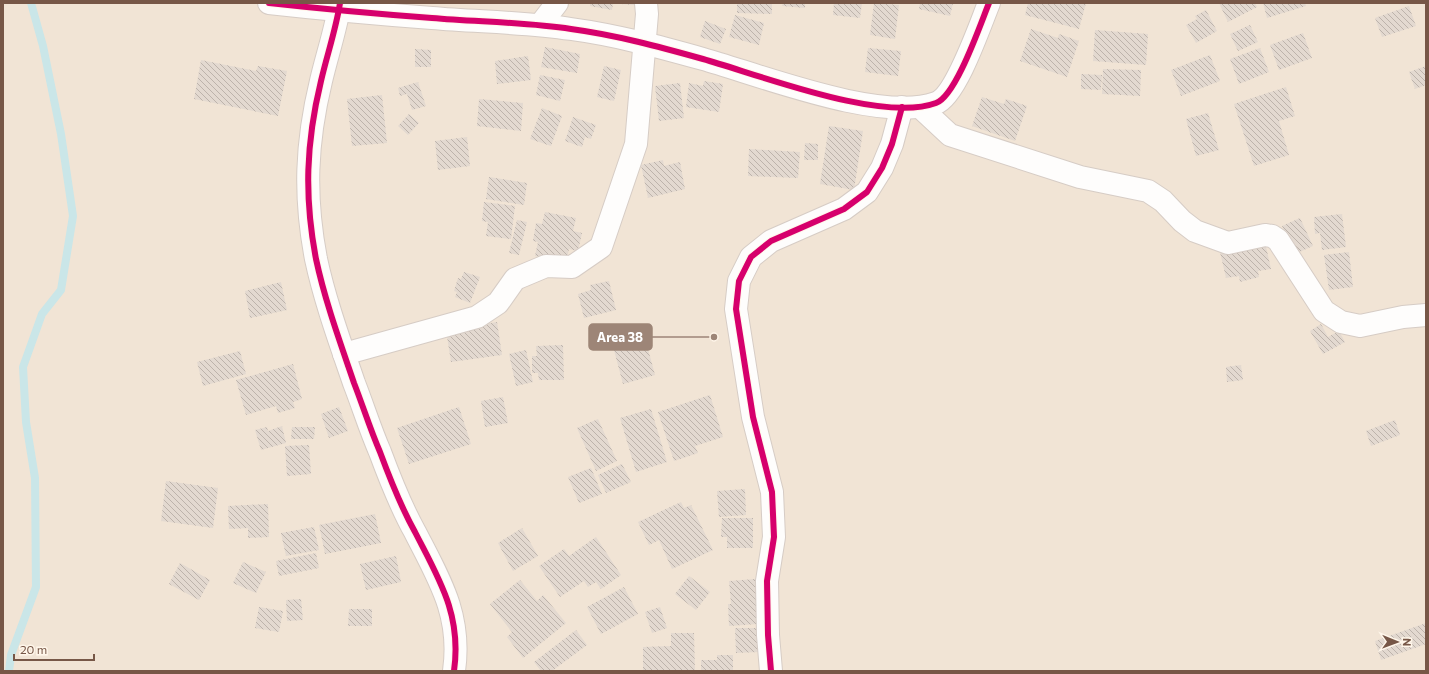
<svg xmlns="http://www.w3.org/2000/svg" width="1429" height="674" font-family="Commissioner,sans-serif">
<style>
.residential{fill:#f1e4d5}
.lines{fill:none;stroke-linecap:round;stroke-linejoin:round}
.stream{stroke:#cae6e8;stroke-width:8}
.building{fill:url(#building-back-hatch)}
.street-casing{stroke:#d6ccc5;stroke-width:24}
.street{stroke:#fefdfc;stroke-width:22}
.cycleway-casing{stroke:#fff6ea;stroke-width:8}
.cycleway{stroke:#d6006c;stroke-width:6}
.leader{fill:none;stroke:#9d8577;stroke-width:1.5}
.callout-dot{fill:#9d8577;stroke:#fff6ea;stroke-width:1.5}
.callout{fill:#9d8577;stroke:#9d8577;stroke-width:1.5}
.callout-label{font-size:13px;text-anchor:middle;font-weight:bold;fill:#fff}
</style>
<defs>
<pattern id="building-back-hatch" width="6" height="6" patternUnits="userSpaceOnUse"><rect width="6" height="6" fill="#e3d9d0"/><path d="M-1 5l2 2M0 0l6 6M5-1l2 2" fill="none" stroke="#bdb3ab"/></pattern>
</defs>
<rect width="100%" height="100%" fill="#f7f1e8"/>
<rect class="residential" x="3" y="3" width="1423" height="668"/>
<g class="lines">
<polyline class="stream" points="9,671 11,655 36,587 35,478 26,422 23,367 42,314 61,290 73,216 61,134 43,46 31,3"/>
</g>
<g class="building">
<polygon points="590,3 613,3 612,10 590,6"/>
<polygon points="621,3 634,3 634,5 621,4"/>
<polygon points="737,3 772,3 772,14 737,13"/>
<polygon points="783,3 805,3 805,8 782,6"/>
<polygon points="834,3 862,3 860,18 833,15"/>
<polygon points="874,3 899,5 895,39 870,35"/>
<polygon points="920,3 953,3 950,16 919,9"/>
<polygon points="1028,3 1086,3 1079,29 1025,15"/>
<polygon points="1219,3 1255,3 1257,7 1228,22"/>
<polygon points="1263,3 1305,3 1306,6 1267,18"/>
<polygon points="1409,6 1416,26 1382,37 1375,18"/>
<polygon points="1206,10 1217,31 1196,43 1186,25 1197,19 1195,16"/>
<polygon points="735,15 764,23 759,45 729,37"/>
<polygon points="705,21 726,29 720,44 700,37"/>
<polygon points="1250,25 1258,42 1238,51 1230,34"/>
<polygon points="1031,29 1058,38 1059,34 1079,41 1067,77 1020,61"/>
<polygon points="1095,30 1148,34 1146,65 1093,61"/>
<polygon points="1303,33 1312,58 1279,70 1270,45"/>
<polygon points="545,47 580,54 577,73 541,67"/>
<polygon points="868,48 901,51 898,76 865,72"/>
<polygon points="1260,48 1269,72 1239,84 1230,59"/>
<polygon points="415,49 431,50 431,67 415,67"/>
<polygon points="1210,55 1220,81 1181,96 1171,70"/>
<polygon points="528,56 531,80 497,84 495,61"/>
<polygon points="201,60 256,71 258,66 287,71 278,116 194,99"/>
<polygon points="604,66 621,70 614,101 597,97"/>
<polygon points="1426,66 1426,85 1415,89 1409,72"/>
<polygon points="1103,69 1141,70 1140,96 1102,94"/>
<polygon points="1081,74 1102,75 1101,90 1081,89"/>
<polygon points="540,75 565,80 560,101 536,95"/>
<polygon points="704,81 723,84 719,112 686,107 689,83 703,86"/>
<polygon points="418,82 426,106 412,110 407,94 400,96 398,88"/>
<polygon points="680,83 684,118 659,121 655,86"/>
<polygon points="1286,87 1295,116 1279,121 1289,155 1254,166 1234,104"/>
<polygon points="382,95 387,143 352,146 347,99"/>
<polygon points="982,97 1004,104 1006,99 1027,106 1015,141 972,126"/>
<polygon points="479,99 523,103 521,131 477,126"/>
<polygon points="542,108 562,116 551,146 530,139"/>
<polygon points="1208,113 1219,150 1196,156 1186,119"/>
<polygon points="409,114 419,123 408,135 398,126"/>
<polygon points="573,117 596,125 591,139 585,137 582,147 565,141"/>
<polygon points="829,126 863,131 854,190 820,184"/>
<polygon points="467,137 470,166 438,170 435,141"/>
<polygon points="805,143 818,144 818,160 804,160"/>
<polygon points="749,149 800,152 798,178 748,176"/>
<polygon points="663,160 664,166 680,162 685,189 648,198 641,165"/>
<polygon points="489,177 527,183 524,205 486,199"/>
<polygon points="484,202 515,206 511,239 486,236 488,222 482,221"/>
<polygon points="545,212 576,218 573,231 582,233 578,251 569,249 566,263 535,256 538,242 533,241 536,223 542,224"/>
<polygon points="1342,214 1346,247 1322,250 1320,233 1315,234 1314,217"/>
<polygon points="1300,218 1313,246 1295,254 1282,226"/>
<polygon points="517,220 527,222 519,255 509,253"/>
<polygon points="1265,242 1271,269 1258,271 1259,277 1240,282 1239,276 1226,278 1220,252"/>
<polygon points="1349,252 1353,287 1329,290 1324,255"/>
<polygon points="464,272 480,277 470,303 455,297 457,292 454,291 458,278 461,279"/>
<polygon points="609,281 616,310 584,318 578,294 591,290 590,285"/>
<polygon points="281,282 287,310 250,318 245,291"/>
<polygon points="497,322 502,355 451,362 446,330"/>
<polygon points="1321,324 1328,337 1339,331 1345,342 1323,354 1310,331"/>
<polygon points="643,330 655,375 623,384 611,339"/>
<polygon points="563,345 564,380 539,380 538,373 532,373 532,356 537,356 536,346"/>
<polygon points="526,350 533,382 516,386 509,354"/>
<polygon points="240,351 246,374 203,386 197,362"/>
<polygon points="293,364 302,399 293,402 295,408 278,413 276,406 246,415 236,380"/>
<polygon points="1241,365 1243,380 1227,382 1226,367"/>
<polygon points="710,395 723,437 695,446 698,453 674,461 658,412"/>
<polygon points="503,397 508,423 485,427 481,401"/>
<polygon points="339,407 348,431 329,438 321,414"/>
<polygon points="459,407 471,444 409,464 397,428"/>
<polygon points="651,409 667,462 636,472 620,418"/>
<polygon points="598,419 617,461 596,471 577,428"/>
<polygon points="1395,420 1400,435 1371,446 1366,431"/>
<polygon points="282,426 286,443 261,450 255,430 267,427 268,431"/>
<polygon points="292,427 315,427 314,439 291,439"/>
<polygon points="309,445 311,474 287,476 285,446"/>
<polygon points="622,464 631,482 606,493 598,475"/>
<polygon points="591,468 602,494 579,503 568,477"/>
<polygon points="166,481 218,488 213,528 161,521"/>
<polygon points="745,489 746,515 719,517 717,491"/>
<polygon points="681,502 684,508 691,505 713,550 672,569 659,540 649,545 638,522"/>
<polygon points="268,504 269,537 248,538 248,528 229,529 228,506"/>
<polygon points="375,514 381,543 325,554 319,525"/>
<polygon points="722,518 753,518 753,548 727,548 727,537 721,537"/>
<polygon points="314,527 319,550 286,556 281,533"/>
<polygon points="522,528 538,556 513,571 498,543"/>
<polygon points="596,537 621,575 601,589 596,582 588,587 584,581 560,597 539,566 564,549 569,556"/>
<polygon points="316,553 319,568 279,576 276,561"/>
<polygon points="396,556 401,582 366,590 360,564"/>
<polygon points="243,562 266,572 256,593 233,583"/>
<polygon points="180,563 210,580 199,600 169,584"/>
<polygon points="689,576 710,592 696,610 675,594"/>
<polygon points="755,579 758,624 729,626 728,604 731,604 729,581"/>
<polygon points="520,580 537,601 543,595 566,623 523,658 507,637 512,632 490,604"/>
<polygon points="624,587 638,614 601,634 587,607"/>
<polygon points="301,599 303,620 287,621 286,600"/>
<polygon points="259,607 283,611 279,632 255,628"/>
<polygon points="660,607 667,628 652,633 645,612"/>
<polygon points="349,609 372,609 372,626 348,626"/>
<polygon points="1426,623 1426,644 1381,660 1375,641"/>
<polygon points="735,628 758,628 759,652 736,653"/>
<polygon points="576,630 587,645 552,671 541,671 534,662"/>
<polygon points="671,633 694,633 695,671 643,671 643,647 671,646"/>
<polygon points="717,655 733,655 733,671 701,671 701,660 717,660"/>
</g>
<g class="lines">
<g class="street-casing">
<g id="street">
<path d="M269 3C323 9 378 14 432 18 478 22 525 22 571 29 616 35 660 47 703 59 760 75 882 123 936 103 956 96 980 25 989 3"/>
<path d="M340 3C336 29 327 55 321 81 306 143 304 196 316 259 325 301 340 342 354 383 363 406 370 429 380 452 390 479 401 507 415 532 439 579 462 615 454 671"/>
<polyline points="540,25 557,3"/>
<polyline points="921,108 950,135 1080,177 1148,191 1163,201 1182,221 1195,231 1228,243 1265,235 1272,236 1278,240 1324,311 1341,322 1360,326 1403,317 1426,315"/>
<polyline points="344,354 477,317 498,303 515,279 546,266 572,267 601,247 636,144 647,14 646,3"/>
<polyline points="771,671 768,635 767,581 774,537 772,492 753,417 736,309 739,281 751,257 771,241 844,209 867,192 882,168 892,144 902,107"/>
</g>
</g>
<use href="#street" class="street"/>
<g class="cycleway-casing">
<g id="cycleway">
<path d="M269 3C323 9 378 14 432 18 478 22 525 22 571 29 616 35 660 47 703 59 760 75 882 123 936 103 956 96 980 25 989 3"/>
<path d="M340 3C336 29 327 55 321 81 306 143 304 196 316 259 325 301 340 342 354 383 363 406 370 429 380 452 390 479 401 507 415 532 439 579 462 615 454 671"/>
<polyline points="771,671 768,635 767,581 774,537 772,492 753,417 736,309 739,281 751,257 771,241 844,209 867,192 882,168 892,144 902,107"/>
</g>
</g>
<use href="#cycleway" class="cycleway"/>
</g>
<path class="leader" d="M714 337L652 337"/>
<circle class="callout-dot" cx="714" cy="337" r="4"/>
<rect class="callout" x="589" y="324" width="63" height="26" rx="4"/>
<g class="callout-label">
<text x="620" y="342">Area 38</text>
</g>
<rect width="1429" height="674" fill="none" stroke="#775747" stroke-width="8"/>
<g transform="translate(1397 642) rotate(91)" stroke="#fff6ea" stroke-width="3" paint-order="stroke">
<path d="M0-3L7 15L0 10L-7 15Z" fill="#775747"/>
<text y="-6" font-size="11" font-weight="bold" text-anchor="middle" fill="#775747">N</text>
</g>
<path d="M14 654v6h80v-6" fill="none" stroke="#775747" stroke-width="2"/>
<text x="20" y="654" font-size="12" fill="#775747" stroke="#fff6ea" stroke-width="3" paint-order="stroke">20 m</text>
</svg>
